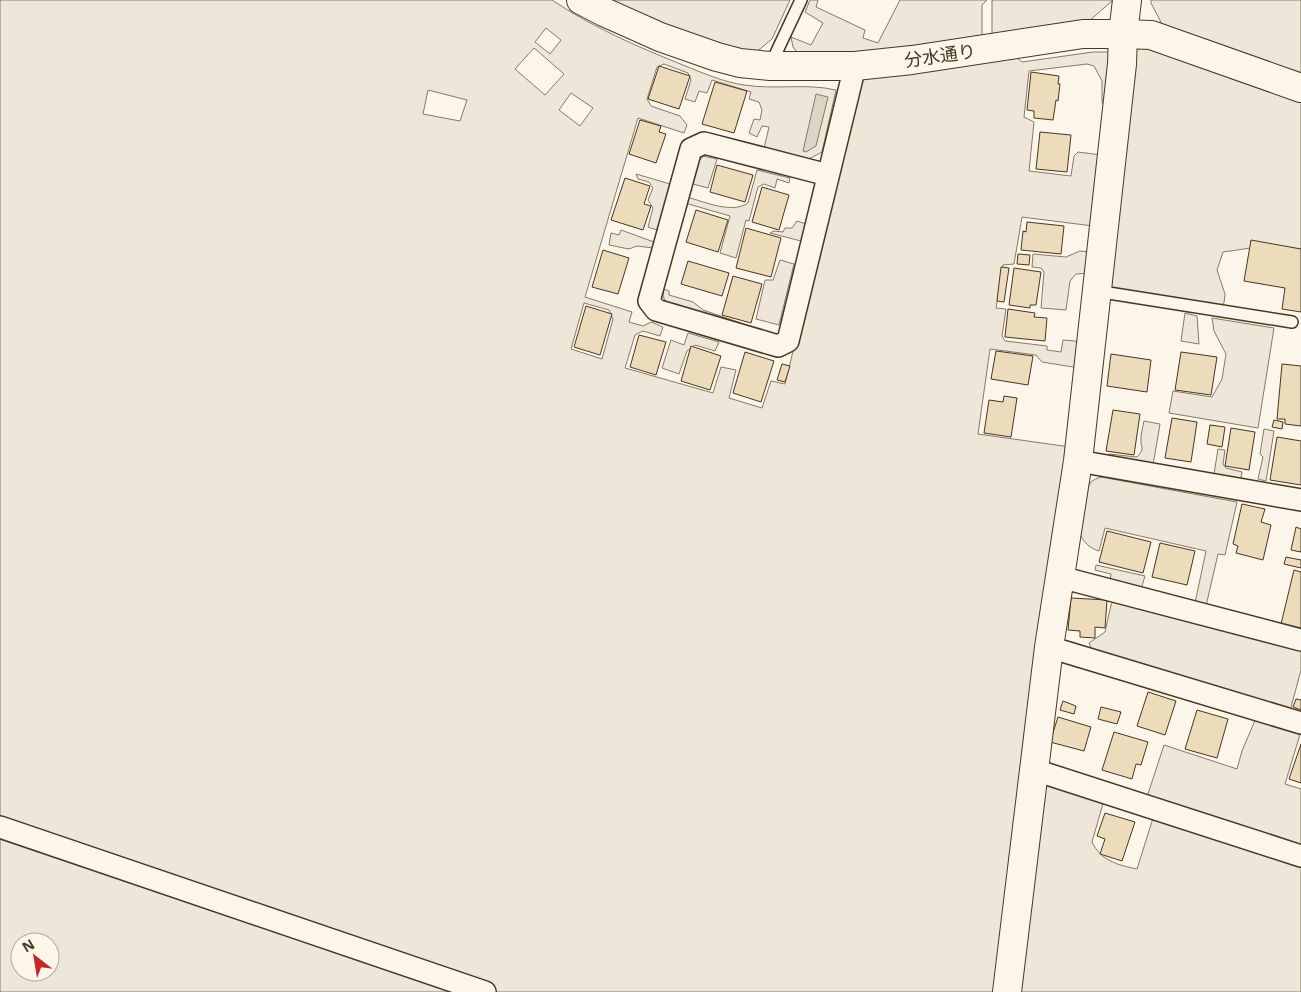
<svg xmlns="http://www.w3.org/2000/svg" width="1301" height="992" font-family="'Noto Sans','Noto Sans JP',sans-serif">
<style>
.green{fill:#ede6d9;stroke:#887966;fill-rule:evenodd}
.water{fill:#dcd4c6;stroke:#887966}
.building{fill:#ecdcbc;stroke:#4a3520}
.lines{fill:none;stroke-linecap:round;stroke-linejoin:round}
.lane-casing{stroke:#4a3520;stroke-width:14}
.street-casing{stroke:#4a3520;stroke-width:24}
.secondary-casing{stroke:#4a3520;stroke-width:30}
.lane{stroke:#fbf6e9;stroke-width:11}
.street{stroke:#fbf6e9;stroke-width:21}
.secondary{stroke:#fbf6e9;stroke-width:28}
.labels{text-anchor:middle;stroke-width:4;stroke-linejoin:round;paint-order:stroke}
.street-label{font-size:18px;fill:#4a3520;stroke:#fbf6e9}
</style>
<rect width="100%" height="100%" fill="#fbf6e9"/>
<g class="green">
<path d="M0 0H552C592 27 638 47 683 65 703 73 723 82 744 85 775 90 806 83 836 90L822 152 807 160 764 148 769 127 762 126 757 137 749 133 754 119 760 120 762 110 759 102 749 99 751 92 712 80 707 93 699 91 695 102 685 99 691 80 688 73 664 64 657 67 647 99 651 106 680 116 687 125 684 133 638 118 585 297 632 312 629 322 643 326 651 322 663 327 660 336 643 331 635 335 625 368 713 393 721 367 736 370 729 398 762 408 771 381 785 384 858 86 865 73 1013 55 1022 62 1093 52H1114L1109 108 1102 103V81L1094 66 1087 64 1029 71 1024 117 1034 122 1029 171 1071 176 1074 156 1078 152 1101 155 1093 226 1022 217 1014 264 1003 265 996 308 1006 309 1002 336 1005 341 1047 346V350L1061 352 1063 340 1075 341 1081 345 1079 368 1042 362 1036 355 990 349 978 434 1070 447 1024 774 1104 800 1092 842C1101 861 1118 865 1137 869L1154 815 1301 862V992H497L452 978 465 992H0ZM546 28 561 40 550 54 535 42ZM534 48 564 74 545 95 515 69ZM428 90 467 100 460 121 423 114ZM571 93 593 108 580 126 559 110ZM584 303 609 310 613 319 602 359 571 349ZM20 942H50V972H20Z"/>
<polygon points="596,0 790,0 772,39 754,54 718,46"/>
<polygon points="810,0 818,0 816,7 865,30 863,38 878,43 900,0 987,0 982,5 982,37 862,53 799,55 793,47 791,37 811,45 823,23 805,12"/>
<polygon points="992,0 1113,0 1088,22 992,36"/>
<polygon points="1151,0 1301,0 1301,75 1165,30 1151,3"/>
<polygon points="1136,43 1301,95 1301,252 1258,247 1223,252 1217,270 1225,294 1224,303 1210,312 1113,289 1106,278"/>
<polygon points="703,156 717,159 708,188 693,184 699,161"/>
<path d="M757 170 790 178 789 183 777 179 775 188 764 184 758 187 749 221 746 220 736 258 720 253 730 216 685 203 687 197C705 202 732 214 748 203Z"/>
<polygon points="636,174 670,184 657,230 648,227 653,208 648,200 653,188 649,182 638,179"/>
<polygon points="797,221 806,224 801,241 770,233 774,231 783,232 785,228 792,228"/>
<polygon points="621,230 654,242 653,248 637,246 629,249 609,245 611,233 619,235"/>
<polygon points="1080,251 1091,252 1089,273 1076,274 1070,281 1066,310 1041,308 1044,272 1041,268 1032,267 1033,254 1066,257"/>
<polygon points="780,260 794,264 779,325 756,319 765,280 773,280"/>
<polygon points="664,289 669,291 669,295 693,302 703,310 741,323 740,325 666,303 663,296"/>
<polygon points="1185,313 1197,316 1199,344 1181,341"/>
<polygon points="1212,318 1274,328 1258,428 1169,413 1173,391 1212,397 1222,379 1226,354 1214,331"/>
<polygon points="688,333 719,342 715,351 695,345 687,351 679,374 662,368 671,340 684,345"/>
<path d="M1144 421 1160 424 1153 465 1109 457V454L1137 457C1146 448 1140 448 1141 438 1141 433 1143 427 1144 421Z"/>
<polygon points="1264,429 1274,431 1266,481 1258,479 1263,457 1260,454"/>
<polygon points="1218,449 1225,450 1223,464 1226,468 1242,472 1241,478 1214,474"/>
<path d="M1101 477 1237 502 1225 555 1218 554 1206 606 1195 603 1206 551 1105 528 1099 551C1091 549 1081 541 1080 532 1079 525 1086 486 1091 482 1093 480 1098 478 1101 477Z"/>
<polygon points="1096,565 1145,576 1141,589 1110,581 1111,574 1095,570"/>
<polygon points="1114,599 1301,649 1301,670 1290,711 1092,650 1089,643 1105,632 1111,605"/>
<polygon points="1256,718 1301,731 1285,784 1301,789 1301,846 1147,797 1164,745 1237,769 1242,751"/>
</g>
<polygon class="water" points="816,94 828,97 816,146 806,152 803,151"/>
<g class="building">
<polygon points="659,66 690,76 679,109 648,99"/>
<polygon points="1031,72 1059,76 1058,84 1060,84 1058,101 1056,100 1053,120 1034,118 1034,111 1027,110"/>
<polygon points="715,82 747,91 734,133 702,124"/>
<polygon points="640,120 661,126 659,132 666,134 656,163 629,154"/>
<polygon points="1040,132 1071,135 1067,172 1036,169"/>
<polygon points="717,165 753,175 745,202 710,192"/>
<polygon points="625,178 650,186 644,204 651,206 643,230 611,220"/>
<polygon points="762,187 789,195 779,230 752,222"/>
<polygon points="696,210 728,220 718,252 686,242"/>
<polygon points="1027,222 1064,226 1061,254 1021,250 1023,231 1026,232"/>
<polygon points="746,228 781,238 771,277 736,268"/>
<polygon points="1251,240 1301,249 1301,312 1282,309 1285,288 1244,281"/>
<polygon points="603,250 629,258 618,294 592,287"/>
<polygon points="1018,254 1030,255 1029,265 1017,264"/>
<polygon points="688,261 729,273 722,296 681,284"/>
<polygon points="1001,267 1009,268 1004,302 997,301"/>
<polygon points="1014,268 1041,272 1036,305 1030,305 1030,308 1009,305"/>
<polygon points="733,276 762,284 751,323 722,315"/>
<polygon points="586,306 612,314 600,355 574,347"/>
<polygon points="1008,309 1035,313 1034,317 1047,318 1045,341 1005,337"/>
<polygon points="639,335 666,342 656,375 630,367"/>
<polygon points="691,346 721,356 710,390 681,381"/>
<polygon points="996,351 1033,356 1028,385 991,379"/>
<polygon points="745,352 774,361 761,402 733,393"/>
<polygon points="1181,352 1217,357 1211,395 1175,390"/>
<polygon points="1111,354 1151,360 1147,392 1107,386"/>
<polygon points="782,364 790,366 785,382 777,380"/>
<polygon points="1282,364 1301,366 1301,426 1285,424 1285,419 1277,419"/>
<polygon points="1004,396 1017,398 1011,437 984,433 989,400 1003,402"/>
<polygon points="1113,410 1140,414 1134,455 1106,451"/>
<polygon points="1172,418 1197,422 1191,462 1165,458"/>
<polygon points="1274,420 1283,422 1282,429 1272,427"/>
<polygon points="1210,425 1225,427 1222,447 1207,444"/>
<polygon points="1231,428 1255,432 1249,470 1225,466"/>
<polygon points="1277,437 1301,441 1301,485 1270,480"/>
<polygon points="1242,504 1265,509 1261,522 1271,525 1263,560 1236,553 1238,546 1233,544"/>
<polygon points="1296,527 1301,529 1301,552 1291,550"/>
<polygon points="1107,531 1151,542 1143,573 1099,562"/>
<polygon points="1160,543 1195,551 1187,585 1152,577"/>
<polygon points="1286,557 1301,560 1301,568 1284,564"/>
<polygon points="1294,570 1301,572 1301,629 1281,624"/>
<polygon points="1071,598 1107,600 1105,628 1095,627 1095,638 1080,637 1080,631 1068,630"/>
<polygon points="1148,692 1176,701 1165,735 1137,726"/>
<polygon points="1296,699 1301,700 1301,710 1293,707"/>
<polygon points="1063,701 1076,706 1074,714 1060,710"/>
<polygon points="1101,707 1121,712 1117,724 1098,719"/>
<polygon points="1197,710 1228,719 1217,758 1185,749"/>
<polygon points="1058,717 1091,727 1084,751 1050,742"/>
<polygon points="1114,732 1148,742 1141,765 1136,764 1132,779 1102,770"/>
<polygon points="1301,744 1301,783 1289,779"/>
<polygon points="1105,813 1135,822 1122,861 1100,854 1105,839 1097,836"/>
</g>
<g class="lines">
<g class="lane-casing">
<g id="lane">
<polyline points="770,66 801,0"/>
<polyline points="1096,291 1292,322"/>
</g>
</g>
<g class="street-casing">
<g id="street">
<polyline points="828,175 704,143 691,149 649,301 656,310 778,346 788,341 855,66"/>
<polyline points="1078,461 1301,500"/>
<polyline points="1060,577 1301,640"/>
<polyline points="1049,647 1301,723"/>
<polyline points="1035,770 1301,856"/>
<polyline points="0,827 485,992"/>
</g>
</g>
<g class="secondary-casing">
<g id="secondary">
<polyline points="581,0 604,12 660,37 717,57 740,63 770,66 855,66 912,60 1083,34 1123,34 1151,35 1301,88"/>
<polyline points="1007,992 1049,647 1078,461 1122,64 1123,34 1127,0"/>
</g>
</g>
<use href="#lane" class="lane"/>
<use href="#street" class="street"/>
<use href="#secondary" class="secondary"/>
</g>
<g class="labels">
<g class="street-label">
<text transform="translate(940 56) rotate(-8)" y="6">分水通り</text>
</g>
</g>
<g transform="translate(35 957) rotate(329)"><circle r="24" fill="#fbf6e9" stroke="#b4a999"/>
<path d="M0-4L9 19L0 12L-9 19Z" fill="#c62828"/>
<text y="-8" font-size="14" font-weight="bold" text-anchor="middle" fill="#4a3520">N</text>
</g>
</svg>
